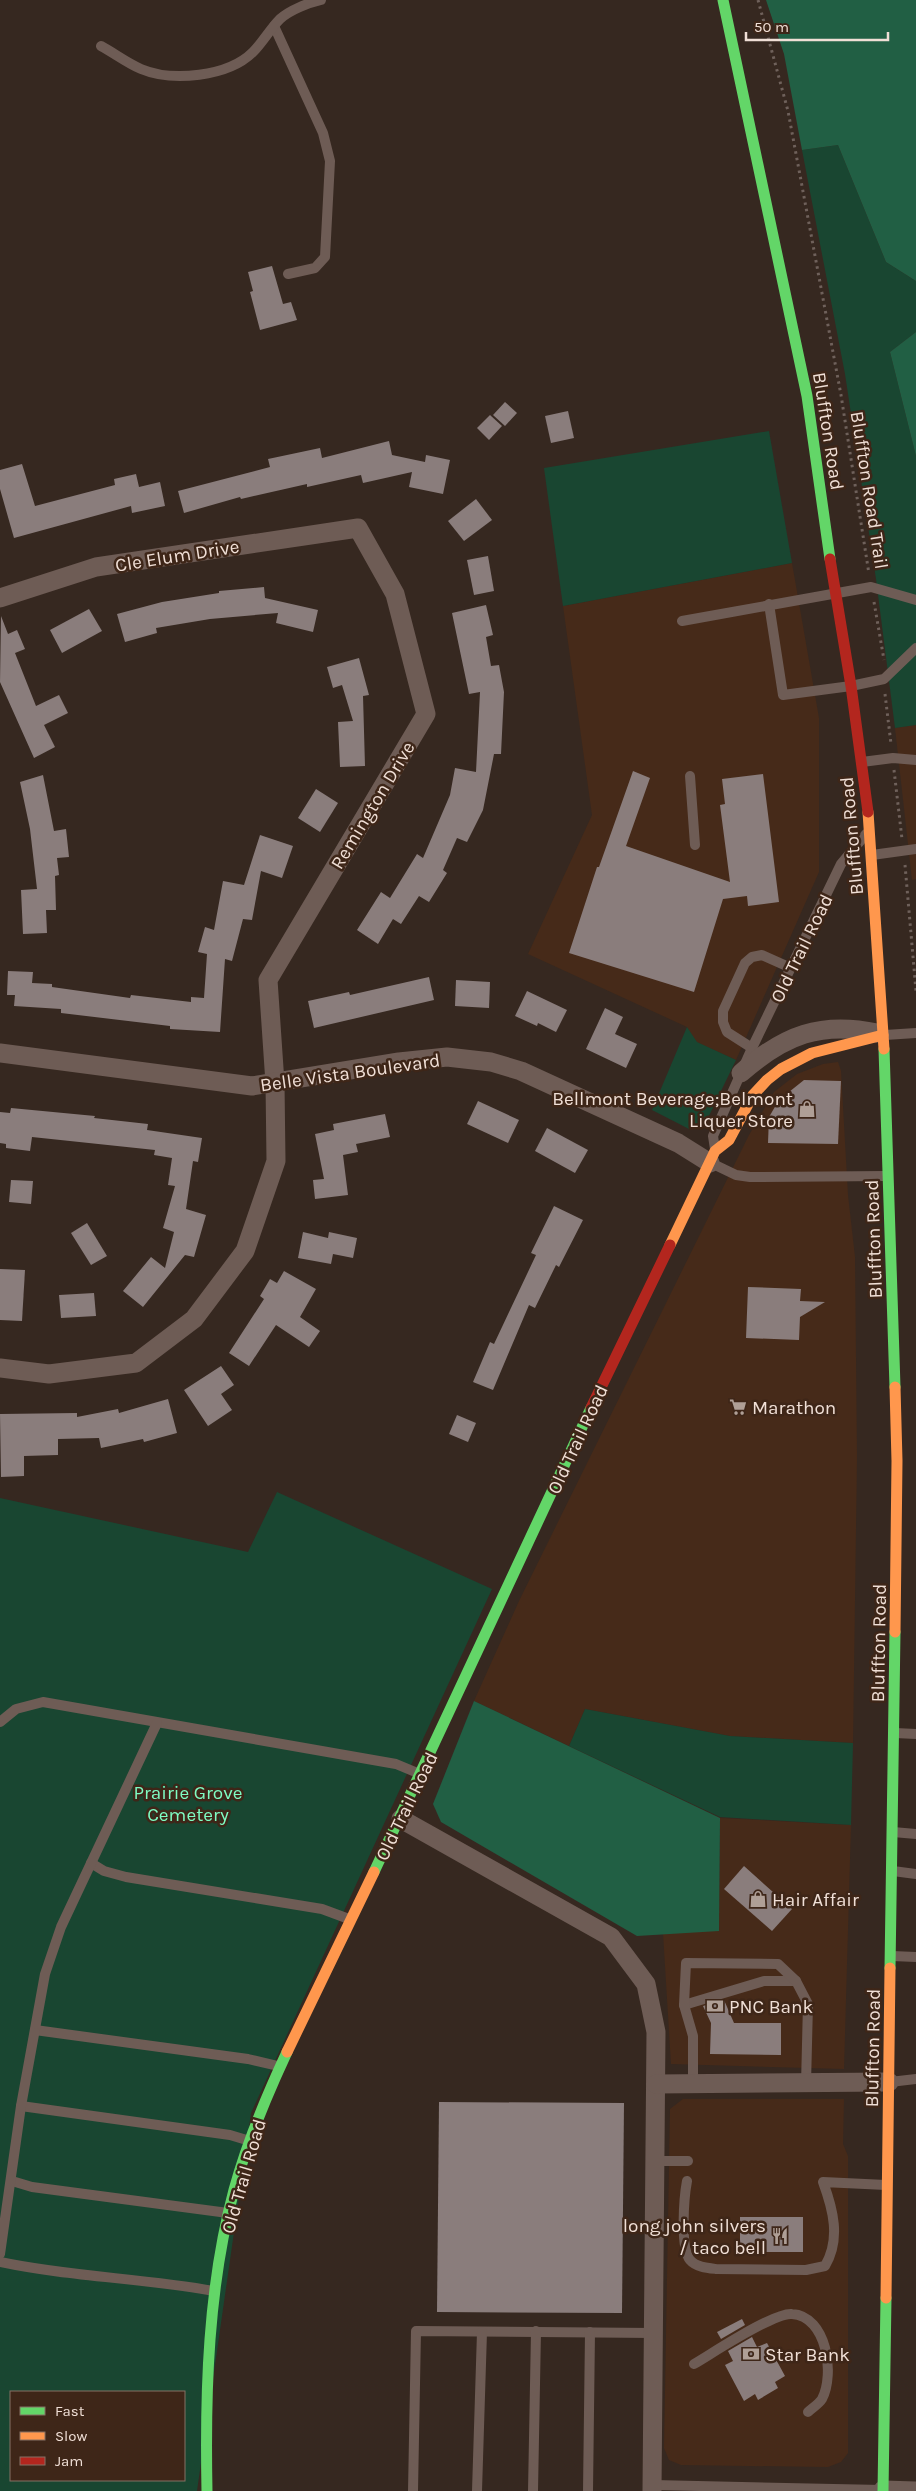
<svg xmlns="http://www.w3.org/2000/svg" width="916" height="2491" font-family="Karla,sans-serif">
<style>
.built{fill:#462a19}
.green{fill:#194631;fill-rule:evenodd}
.forest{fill:#215f44}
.building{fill:#8a7d7c}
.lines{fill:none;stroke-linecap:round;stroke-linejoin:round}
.path{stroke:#6f615b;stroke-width:3;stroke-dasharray:2.5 4;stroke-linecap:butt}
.lane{stroke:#6e5c55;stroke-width:10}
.street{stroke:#6e5c55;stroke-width:19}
.fast{stroke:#63d668;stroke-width:11}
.slow{stroke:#ff974d;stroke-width:11}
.jam{stroke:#b3261e;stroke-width:11}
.labels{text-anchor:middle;stroke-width:5;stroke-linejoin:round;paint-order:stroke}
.street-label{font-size:19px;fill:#f0dfd6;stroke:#3e2618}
.poi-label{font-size:19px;fill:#f0dfd6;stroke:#3e2618;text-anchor:start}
.park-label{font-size:19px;fill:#7efcc3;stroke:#3e2618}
</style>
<rect width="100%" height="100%" fill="#362820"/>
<g class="built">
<polygon points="792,563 819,718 819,872 736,1060 696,1042 687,1027 528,954 592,815 563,606"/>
<polygon points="916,725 916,879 912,880 895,728"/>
<polygon points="838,1062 841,1071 848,1195 855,1257 857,1457 853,1743 730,1736 585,1709 569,1746 474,1701 519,1601 749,1135 774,1092 797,1074 823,1064"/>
<polygon points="720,1818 851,1825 844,2069 671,2064 663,1933 719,1930"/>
<polygon points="683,2099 844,2099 843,2144 848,2156 848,2453 841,2462 828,2467 681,2465 669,2460 664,2448 670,2109"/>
</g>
<g class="green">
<polygon points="838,145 886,262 916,281 916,332 890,352 916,456 916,725 895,728 876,579 845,374 802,150"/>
<polygon points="769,431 792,563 563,606 544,468"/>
<polygon points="687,1027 697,1042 736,1060 705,1124 689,1129 652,1110"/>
<path d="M277 1492 492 1589 251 2113 197 2491H0V1498L248 1552ZM11 2392H184V2480H11Z"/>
<polygon points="585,1709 730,1736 853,1743 851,1825 720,1817 569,1746"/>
</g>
<g class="forest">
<polygon points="766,0 916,0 916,281 886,262 838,145 802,150 784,54"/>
<polygon points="916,332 916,456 890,352"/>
<polygon points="474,1701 720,1818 719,1931 637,1936 441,1822 433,1804"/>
</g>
<g class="building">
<polygon points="272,266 283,304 291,302 297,320 260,330 250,292 253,291 248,272"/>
<polygon points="505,402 517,413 505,426 493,415"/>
<polygon points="568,411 574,438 551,443 545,416"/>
<polygon points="490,415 502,426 489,440 477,428"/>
<polygon points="389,441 392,455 425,462 426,455 450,460 443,494 409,487 412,472 363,483 361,475 307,487 307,484 241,499 240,497 184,513 178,491 270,467 268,459 320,448 322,458"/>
<polygon points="22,464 35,506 115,485 114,479 136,474 139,487 160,482 165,506 132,513 131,506 14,538 0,489 0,470"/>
<polygon points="476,499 492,520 464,541 448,521"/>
<polygon points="488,556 494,591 474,595 467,560"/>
<polygon points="264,587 265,598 318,610 313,632 276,623 278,613 210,619 156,628 157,633 125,642 117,614 162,602 219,593 219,591"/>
<polygon points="486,605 493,635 486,637 491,666 499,665 504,692 501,754 494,754 483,810 467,842 457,838 443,870 447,873 429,902 419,896 401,924 393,919 378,944 357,930 381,892 390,898 417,854 423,858 450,795 455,768 476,772 480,692 469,694 452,613"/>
<polygon points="89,609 102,631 62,653 50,630"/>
<polygon points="1,616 8,634 17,630 25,649 15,653 36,706 59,695 68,713 44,725 55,747 34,758 0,682"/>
<polygon points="359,658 369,695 363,696 365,766 340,767 338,722 353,721 342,685 333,688 327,667"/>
<polygon points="633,771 650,778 626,846 730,882 720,805 725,804 722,779 763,774 779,902 748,906 747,896 723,899 694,992 569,953 597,867 599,867"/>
<polygon points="43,775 54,831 66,829 69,857 57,858 59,875 55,876 56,910 46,910 47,933 23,934 21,890 37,889 30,829 20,782"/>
<polygon points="316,789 338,803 320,832 298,818"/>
<polygon points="260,835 293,846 282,878 261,871 252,920 243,919 232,961 225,959 220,1032 170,1029 170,1026 61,1013 61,1009 14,1006 15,995 7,995 8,971 33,972 32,983 52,984 52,987 130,998 131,995 191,1002 191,997 204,998 207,954 198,952 205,927 214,930 223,881 244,885"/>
<polygon points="429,977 434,1000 314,1028 308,1001 349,992 350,995"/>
<polygon points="456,980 490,982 489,1008 455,1006"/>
<polygon points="527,991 567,1010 556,1032 538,1023 537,1026 515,1016"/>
<polygon points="605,1008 623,1017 615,1034 637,1044 626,1068 586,1049"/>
<polygon points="804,1080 841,1081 838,1144 768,1143 769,1117 779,1100"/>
<polygon points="478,1101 519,1120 508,1143 467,1124"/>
<polygon points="11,1108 95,1116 94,1118 148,1124 147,1130 202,1138 198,1162 193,1161 186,1209 206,1215 194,1257 185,1255 143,1307 123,1291 151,1257 165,1268 174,1232 163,1228 175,1186 168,1185 172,1158 154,1155 155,1150 32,1137 30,1151 6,1148 6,1144 0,1143 0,1112 10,1113"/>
<polygon points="385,1114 390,1137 356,1144 358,1152 343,1155 348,1195 315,1199 313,1180 324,1179 315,1134 334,1130 333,1124"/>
<polygon points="547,1128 588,1150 575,1173 535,1151"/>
<polygon points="11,1180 33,1181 31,1204 9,1202"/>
<polygon points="554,1206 583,1220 559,1267 556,1265 535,1308 529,1305 493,1390 473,1382 490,1342 494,1344 536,1255 531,1253"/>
<polygon points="87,1223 107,1256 91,1265 71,1233"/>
<polygon points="303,1232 328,1238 329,1232 357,1238 353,1258 333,1254 331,1264 298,1258"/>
<polygon points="0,1269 25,1270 22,1321 0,1320"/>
<polygon points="284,1271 316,1289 300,1317 320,1331 309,1347 276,1325 249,1366 229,1353 264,1299 260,1296 270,1279 277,1283"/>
<polygon points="748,1287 801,1289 800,1301 825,1302 800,1317 799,1340 746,1338"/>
<polygon points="94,1293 96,1316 61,1318 59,1295"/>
<polygon points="221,1366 234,1385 221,1394 232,1410 208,1426 184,1390"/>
<polygon points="168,1399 177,1433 144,1442 143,1439 101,1448 99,1438 58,1439 58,1455 24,1456 24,1476 1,1477 0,1414 77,1413 77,1417 118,1409 119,1413"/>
<polygon points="457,1415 476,1423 468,1442 449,1434"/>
<polygon points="744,1866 792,1909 772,1931 724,1889"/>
<polygon points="724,2000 734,2023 781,2023 781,2055 710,2054 711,2023 703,2006"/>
<polygon points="439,2102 624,2103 622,2313 437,2312"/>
<rect x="740" y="2217" width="63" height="35"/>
<polygon points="742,2319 745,2325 721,2339 717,2332"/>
<polygon points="752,2337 757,2347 767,2343 785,2376 775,2382 778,2388 758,2400 755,2394 744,2401 725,2365 733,2361 728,2351"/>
</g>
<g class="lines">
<g class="path">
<polyline points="758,0 788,111 841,395 869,574"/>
<polyline points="874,602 884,660"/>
<polyline points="885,694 891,744"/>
<polyline points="894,770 902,839"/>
<polyline points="905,865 916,991"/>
</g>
<g class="lane">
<polyline points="274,26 323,133 330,161 325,257 315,268 288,274"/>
<path d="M101 46C114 53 127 63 141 69 172 82 228 77 253 52 263 42 270 29 280 19 290 10 308 3 321 0"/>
<polyline points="769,604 783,695 851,686 884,679 916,648"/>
<polyline points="682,621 871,587 916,600"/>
<polyline points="862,762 893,758 916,760"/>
<polyline points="690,776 695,845"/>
<polyline points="872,855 916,849"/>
<polyline points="885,1035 916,1033"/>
<polyline points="752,1048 727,1032 723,1022 723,1011 745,963 752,957 762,955 791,968"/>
<polyline points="715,1149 713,1136 752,1048 841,864 866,834"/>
<polyline points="711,1163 736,1175 750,1177 886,1176"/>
<polyline points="0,1722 16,1709 43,1702 396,1764 420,1774"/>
<polyline points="895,1733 916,1734"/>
<polyline points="893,1832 916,1834"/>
<polyline points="91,1863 104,1871 126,1877 322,1909 349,1919"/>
<polyline points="893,1871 916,1874"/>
<polyline points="892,1956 916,1957"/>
<polyline points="684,2005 764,1981 796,1981"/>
<polyline points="35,2030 248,2059 278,2066"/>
<polyline points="890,2082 916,2079"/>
<polyline points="693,2084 693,2036 684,2005 686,1963 778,1964 796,1981 808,2004 806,2084"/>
<polyline points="21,2106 230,2135 250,2141"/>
<polyline points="655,2161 688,2161"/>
<polyline points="12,2181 32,2187 228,2213"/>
<path d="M687 2181C684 2197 680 2248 690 2260 696 2267 707 2268 716 2269L806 2270 825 2266C841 2239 833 2209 823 2182L886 2185"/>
<polyline points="0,2254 21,2106 45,1974 61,1927 157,1723"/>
<path d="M0 2262C70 2277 143 2278 214 2291"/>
<path d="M694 2364C713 2353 774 2312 792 2314 827 2316 835 2374 822 2399 819 2404 812 2408 808 2412"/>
<polyline points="653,2485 882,2490"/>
<polyline points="413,2491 416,2331 654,2333"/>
<polyline points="477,2491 482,2332"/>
<polyline points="533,2491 536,2331"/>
<polyline points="588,2491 590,2332"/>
</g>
<g class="street">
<polyline points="0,598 96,567 358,528 395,594 426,714 268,980 275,1083 276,1161 245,1251 194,1319 136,1363 49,1374 0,1368"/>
<polyline points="0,1053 252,1086 399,1062 447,1057 491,1062 521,1071 678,1143 710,1163"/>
<path d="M741 1073C784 1035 821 1021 877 1033"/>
<polyline points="401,1819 611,1937 646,1984 656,2032 652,2491"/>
<polyline points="656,2084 889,2082"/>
<polyline points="883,2490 916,2491"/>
</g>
<g class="fast">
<polyline points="723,0 807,396 830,559"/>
<polyline points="884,1049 895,1387"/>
<polyline points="374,1872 591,1408"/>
<polyline points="890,1968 895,1632"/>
<path d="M207 2491C205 2391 208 2287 234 2190 247 2142 266 2097 287 2052"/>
<polyline points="883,2491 886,2298"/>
</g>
<g class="slow">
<polyline points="868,812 884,1049"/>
<polyline points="670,1245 715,1151 729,1140 753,1095 767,1080 781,1069 812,1053 883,1035"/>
<polyline points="895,1387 897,1461 895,1632"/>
<polyline points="287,2052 374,1872"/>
<polyline points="886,2298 890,1968"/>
</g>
<g class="jam">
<polyline points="830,559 851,686 868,812"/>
<polyline points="591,1408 670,1245"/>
</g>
</g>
<defs>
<g id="shop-bare" transform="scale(1.35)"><path d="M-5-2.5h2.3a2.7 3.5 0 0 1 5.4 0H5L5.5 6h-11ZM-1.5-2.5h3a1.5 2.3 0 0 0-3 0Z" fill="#af9f96" stroke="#3e2618" stroke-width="2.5" paint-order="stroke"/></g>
<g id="supermarket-bare" transform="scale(1.35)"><path d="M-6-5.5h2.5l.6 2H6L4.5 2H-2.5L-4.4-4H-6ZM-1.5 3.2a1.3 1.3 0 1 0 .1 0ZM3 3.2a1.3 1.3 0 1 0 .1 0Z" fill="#af9f96" stroke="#3e2618" stroke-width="2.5" paint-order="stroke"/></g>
<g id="bank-bare" transform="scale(1.35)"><path d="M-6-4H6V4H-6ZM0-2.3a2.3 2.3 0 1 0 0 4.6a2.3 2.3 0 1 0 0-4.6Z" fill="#af9f96" stroke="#3e2618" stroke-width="2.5" paint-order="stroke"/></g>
<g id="restaurant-bare" transform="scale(1.35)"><path d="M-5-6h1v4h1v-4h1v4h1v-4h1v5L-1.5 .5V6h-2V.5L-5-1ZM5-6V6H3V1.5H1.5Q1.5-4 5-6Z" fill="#af9f96" stroke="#3e2618" stroke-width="2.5" paint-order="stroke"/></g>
</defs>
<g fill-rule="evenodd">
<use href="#shop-bare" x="807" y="1109"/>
<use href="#supermarket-bare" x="738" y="1407"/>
<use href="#shop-bare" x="758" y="1899"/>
<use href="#bank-bare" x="715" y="2006"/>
<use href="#restaurant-bare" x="780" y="2236"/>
<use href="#bank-bare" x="751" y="2354"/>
</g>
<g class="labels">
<g class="street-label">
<text transform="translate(829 431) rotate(81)" y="7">Bluffton Road</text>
<text transform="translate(870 490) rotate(81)" y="7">Bluffton Road Trail</text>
<text transform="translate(177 555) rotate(-9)" y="7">Cle Elum Drive</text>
<text transform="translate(372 805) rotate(-59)" y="7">Remington Drive</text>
<text transform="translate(851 836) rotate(-95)" y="7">Bluffton Road</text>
<text transform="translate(801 948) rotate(-64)" y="7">Old Trail Road</text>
<text transform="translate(350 1072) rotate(-8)" y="7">Belle Vista Boulevard</text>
<text transform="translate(873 1239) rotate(-92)" y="7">Bluffton Road</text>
<text transform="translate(577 1439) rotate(-65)" y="7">Old Trail Road</text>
<text transform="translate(878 1643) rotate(-89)" y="7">Bluffton Road</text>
<text transform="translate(406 1806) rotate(-64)" y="7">Old Trail Road</text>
<text transform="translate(872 2048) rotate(-89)" y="7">Bluffton Road</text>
<text transform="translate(243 2176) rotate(-74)" y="7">Old Trail Road</text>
</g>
<g class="poi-label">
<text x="793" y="1105" text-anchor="end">Bellmont Beverage;Belmont<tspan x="793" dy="22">Liquer Store</tspan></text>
<text x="752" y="1414">Marathon</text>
<text x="772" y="1906">Hair Affair</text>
<text x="729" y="2013">PNC Bank</text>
<text x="766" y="2232" text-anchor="end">long john silvers<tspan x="766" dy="22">/ taco bell</tspan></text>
<text x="765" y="2361">Star Bank</text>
</g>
<g class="park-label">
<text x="188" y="1799">Prairie Grove<tspan x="188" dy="22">Cemetery</tspan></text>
</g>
</g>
<rect x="10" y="2391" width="175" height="90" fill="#3e2618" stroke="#857064"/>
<rect x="20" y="2407" width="25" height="8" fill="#63d668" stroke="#857064"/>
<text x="55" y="2416" font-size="15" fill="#f0dfd6">Fast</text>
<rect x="20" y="2432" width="25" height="8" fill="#ff974d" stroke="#857064"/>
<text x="55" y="2441" font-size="15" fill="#f0dfd6">Slow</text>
<rect x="20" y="2457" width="25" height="8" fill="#b3261e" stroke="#857064"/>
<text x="55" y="2466" font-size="15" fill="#f0dfd6">Jam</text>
<path d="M746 32v8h142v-8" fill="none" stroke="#f0dfd6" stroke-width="2.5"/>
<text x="754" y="32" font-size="15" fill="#f0dfd6" stroke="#3e2618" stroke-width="4" paint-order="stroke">50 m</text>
</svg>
